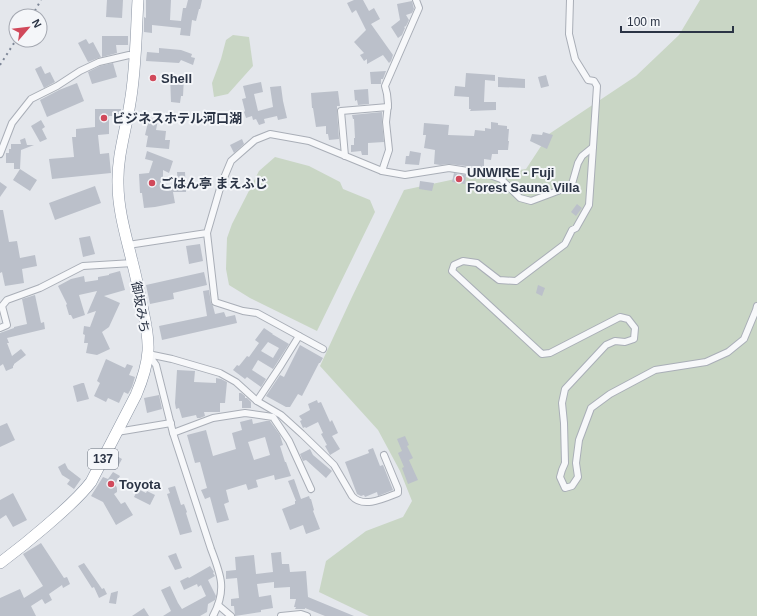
<svg xmlns="http://www.w3.org/2000/svg" width="757" height="616" font-family="Arial,'Noto Sans JP',sans-serif">
<style>
.green{fill:#c9d6c5}
.building{fill:#bbc0ca;fill-rule:evenodd}
.lines{fill:none;stroke-linecap:round;stroke-linejoin:round}
.street-casing{stroke:#a9aeb7;stroke-width:8}
.highway-casing{stroke:#8b94a3;stroke-width:12}
.street{stroke:#f7f8fa;stroke-width:6}
.highway{stroke:#fff;stroke-width:11}
.rail{stroke:#7d8696;stroke-width:2;stroke-dasharray:2 4;stroke-linecap:butt}
.poi-dot{fill:#d1495b;stroke:#f4f6f9;stroke-width:1.5}
.labels{text-anchor:middle;stroke-width:4;stroke-linejoin:round;paint-order:stroke}
.shield{fill:#f4f6f9;stroke:#676e7b;stroke-width:1}
.shield-label{font-size:12px;font-weight:bold;fill:#2b3445}
.poi-label{font-size:13px;font-weight:bold;fill:#2b3445;stroke:#f4f6f9;text-anchor:start}
.street-label{font-size:13px;fill:#2b3445;stroke:#f4f6f9}
</style>
<rect width="100%" height="100%" fill="#e4e7ec"/>
<g class="green">
<polygon points="700,0 757,0 757,616 369,616 319,592 326,561 366,531 403,517 412,501 400,471 378,430 320,366 352,297 404,190 460,178 526,169 549,134 636,76 679,35"/>
<polygon points="233,35 249,37 253,66 228,94 214,97 212,83 221,59 226,40"/>
<polygon points="275,157 309,166 340,182 343,189 370,200 375,212 317,331 250,298 229,285 226,269 227,238 232,224 259,171"/>
</g>
<g class="building">
<polygon points="107,0 123,0 122,18 106,17"/>
<polygon points="146,0 171,0 170,20 181,21 183,8 186,8 188,0 202,0 200,9 199,9 196,21 192,20 190,36 180,35 181,28 152,25 152,33 144,32 144,17 146,18"/>
<polygon points="354,0 363,0 369,11 374,8 380,19 371,24 393,55 391,61 389,63 383,55 367,64 367,59 364,61 360,55 364,53 354,42 366,30 356,10 352,13 347,3"/>
<polygon points="412,1 414,9 412,13 406,15 409,20 406,26 404,27 405,28 402,35 398,38 391,27 400,20 397,4"/>
<polygon points="102,36 128,36 128,45 116,45 117,53 102,57"/>
<polygon points="86,39 89,44 93,42 101,57 88,62 78,43"/>
<polygon points="159,48 181,50 192,54 191,57 195,58 193,65 181,60 179,63 146,61 147,52 159,53"/>
<polygon points="113,63 117,77 92,84 88,72 100,66"/>
<polygon points="41,66 45,74 50,72 55,82 44,88 35,69"/>
<polygon points="386,71 383,79 381,79 381,84 371,84 370,72"/>
<polygon points="466,73 495,75 495,81 485,80 484,102 496,102 496,110 470,111 471,109 469,109 469,97 454,96 455,86 465,87"/>
<polygon points="170,75 178,75 178,77 184,77 183,96 181,96 180,103 171,102"/>
<polygon points="546,75 549,86 541,88 538,77"/>
<polygon points="498,77 525,79 525,88 498,87"/>
<polygon points="261,82 263,92 254,94 258,111 273,107 270,87 281,86 283,101 287,118 278,120 277,116 264,119 265,123 259,125 256,119 253,120 252,116 246,118 244,112 245,111 242,99 246,98 243,86"/>
<polygon points="77,83 84,101 47,117 40,100 59,90"/>
<polygon points="368,89 369,104 358,105 357,100 355,101 354,90"/>
<polygon points="338,91 340,106 337,106 337,111 339,139 329,140 328,134 326,134 326,126 316,127 313,108 312,108 311,93"/>
<polygon points="95,109 121,109 121,116 109,116 109,134 98,135 100,154 109,153 111,173 52,179 49,159 74,157 72,137 76,137 76,129 95,127"/>
<polygon points="382,112 382,122 384,142 368,143 368,155 362,155 361,151 351,152 351,145 354,145 354,138 355,138 354,119 353,119 352,115"/>
<polygon points="149,118 158,120 156,130 166,131 165,140 170,140 169,149 146,147 148,136 145,135"/>
<polygon points="41,120 45,127 42,129 47,139 40,142 31,126"/>
<polygon points="491,122 498,123 498,125 507,126 507,129 509,129 508,141 509,141 508,150 498,150 498,154 492,154 491,160 484,159 484,167 466,166 449,164 440,165 434,164 435,150 424,148 426,135 423,135 424,123 449,125 448,135 474,136 475,130 485,131 485,128 491,129"/>
<polygon points="543,132 553,135 547,149 530,141 532,134 542,135"/>
<polygon points="25,138 27,145 34,145 21,150 20,169 37,180 30,191 13,180 20,169 14,169 14,163 6,163 6,153 9,153 9,149 11,149 11,144 21,144 20,140"/>
<polygon points="242,139 244,144 234,153 230,145"/>
<polygon points="147,151 173,161 169,173 163,170 163,187 178,185 177,172 185,172 186,192 173,192 175,203 155,207 144,208 142,193 140,193 139,174 149,173 153,161 145,159"/>
<polygon points="410,151 421,153 419,165 405,164 406,156 409,156"/>
<polygon points="454,173 466,175 465,184 452,182"/>
<polygon points="420,181 434,183 432,191 419,189"/>
<polygon points="0,182 7,187 0,197"/>
<polygon points="95,186 101,203 55,220 49,203"/>
<polygon points="577,204 582,208 576,216 571,212"/>
<polygon points="0,210 3,210 9,242 17,241 20,258 35,255 37,266 22,269 24,283 5,286 2,272 0,273"/>
<polygon points="90,236 95,254 83,257 79,238"/>
<polygon points="200,244 203,261 189,264 186,246"/>
<polygon points="120,271 125,290 104,296 120,303 109,327 102,332 110,349 97,355 86,353 88,343 84,343 85,335 83,334 84,326 90,327 96,311 87,314 97,291 79,295 85,315 73,319 71,315 69,315 66,305 67,304 58,286 71,279 84,276 85,282 98,280 98,277 109,275 109,274"/>
<polygon points="204,272 207,285 173,293 174,299 150,304 146,285"/>
<polygon points="538,285 545,288 542,296 536,293"/>
<polygon points="209,290 211,303 213,306 215,314 224,312 226,317 235,315 237,323 162,340 159,326 207,316 203,291"/>
<polygon points="35,295 41,323 44,322 45,329 7,338 9,343 7,343 12,356 21,349 26,355 14,364 14,365 13,366 13,368 6,371 3,364 0,366 0,333 14,328 14,327 27,324 22,299"/>
<path d="M264 328 273 334H272L289 344 273 369 258 360 252 370 266 379 261 387 247 377 245 379 233 370 237 365 239 366 247 356 249 357 259 343 255 340ZM268 342 279 348 273 358 261 351Z"/>
<polygon points="300,345 323,358 320,363 319,363 302,396 298,394 290,407 286,407 266,396 280,375 284,377"/>
<polygon points="106,359 125,368 127,364 133,366 129,375 135,377 132,387 128,394 124,392 119,403 108,398 106,402 94,396 100,383 97,381"/>
<polygon points="177,370 195,371 194,382 216,383 216,378 221,379 227,382 225,403 220,403 220,412 204,412 205,416 200,418 197,418 196,415 182,418 179,408 176,409 175,403"/>
<polygon points="82,383 84,383 89,399 77,402 73,386"/>
<polygon points="239,393 241,393 245,396 245,398 247,398 251,402 251,408 242,408 242,401 239,401"/>
<polygon points="159,395 162,409 147,413 144,398"/>
<polygon points="317,400 318,403 321,402 330,422 332,420 338,433 332,436 340,449 330,455 325,446 327,445 321,434 323,433 318,422 306,428 305,427 303,428 300,421 302,420 299,416 310,410 308,404"/>
<path d="M252 419 253 424 266 421H270L280 435 283 445 280 446 285 462H286L291 476 275 480 274 475 256 480 258 487 248 490 246 484 226 490 229 502 224 504 229 520 217 523 210 497 205 499 201 490 207 488 200 462 195 463 187 435 206 430 213 456 236 449 232 433 242 430 240 422ZM265 437 270 455 254 460 248 442Z"/>
<polygon points="7,423 15,440 0,447 0,426"/>
<polygon points="405,436 409,445 407,446 413,458 409,460 418,480 408,484 402,468 404,467 398,453 402,451 397,439"/>
<polygon points="373,448 380,466 383,465 393,490 378,496 377,492 365,497 364,495 361,496 357,494 345,462 369,453 368,450"/>
<polygon points="310,449 313,455 332,471 326,478 306,460 303,461 300,454"/>
<polygon points="115,455 122,459 116,470 109,467"/>
<polygon points="65,463 68,469 81,479 74,489 67,484 70,480 62,475 58,467"/>
<polygon points="113,472 120,476 115,484 117,488 117,492 114,494 121,504 125,502 133,515 116,525 103,502 91,496 103,477 108,479"/>
<polygon points="294,479 301,499 309,496 310,499 311,499 314,510 313,511 320,529 306,534 303,525 290,530 282,509 295,504 295,501 296,501 288,481"/>
<polygon points="175,486 181,505 184,504 187,512 186,513 192,532 180,535 167,494 170,493 168,488"/>
<polygon points="138,489 146,493 147,491 155,495 150,505 134,497"/>
<polygon points="13,493 27,520 13,527 6,515 0,519 0,500"/>
<polygon points="41,543 64,578 67,577 70,584 63,588 62,585 49,594 52,600 45,604 42,599 31,606 36,616 0,616 0,598 20,589 24,598 43,586 23,554"/>
<polygon points="281,552 282,564 289,564 290,572 306,571 308,597 354,616 325,616 305,608 305,609 295,609 296,607 294,607 296,599 290,599 290,587 274,588 274,582 257,584 259,597 271,595 273,608 261,610 261,612 235,616 234,606 231,606 231,599 239,598 237,578 226,579 226,571 236,570 235,557 254,555 256,574 273,572 271,553"/>
<polygon points="176,553 182,568 175,570 168,556"/>
<polygon points="84,563 102,589 104,588 107,594 99,598 94,587 92,588 78,566"/>
<polygon points="210,566 214,572 213,573 215,576 208,580 216,596 215,600 208,604 207,612 200,616 163,616 171,611 161,590 170,586 178,603 182,609 206,596 201,585 198,587 197,584 184,590 180,581 188,577 189,578"/>
<polygon points="118,591 116,604 109,603 111,593"/>
<polygon points="144,608 149,616 132,616"/>
</g>
<g class="lines">
<g class="street-casing">
<g id="street">
<polyline points="593,147 589,205 576,228 572,230 565,244 516,281 499,280 477,263 463,261 454,265 452,271 542,354 550,353 620,317 628,319 635,328 634,339 625,342 615,341 606,345 565,389 562,403 564,423 565,463 562,470 560,477 565,488 572,486 578,477 576,463 579,440 591,408 610,394 655,370 706,362 728,352 744,339 756,310 757,306"/>
<polyline points="0,154 12,123 31,99 57,86 80,71 99,62 129,55 135,56"/>
<polyline points="345,156 341,111 388,107"/>
<polyline points="382,171 389,150 386,122 388,104 387,94 385,86 419,8 416,0"/>
<polyline points="207,233 215,302 243,311 257,313 323,349"/>
<polyline points="128,245 207,233 221,185 231,161 255,140 270,134 309,141 382,171 405,175 449,168 487,174 501,179 520,198 531,201 563,189 572,184 578,163 582,156 593,147 597,86 594,81 588,80 575,59 569,34 570,0"/>
<polyline points="0,328 7,325 2,306 7,300 40,288 83,266 133,263"/>
<polyline points="257,401 281,365 299,336"/>
<polyline points="117,432 171,423"/>
<polyline points="173,433 213,418 245,413 273,417 289,441 311,489"/>
<polyline points="218,605 231,616"/>
<path d="M213 616C227 590 221 575 211 549L173 433 156 365 148 354 172 359 220 373 236 382 257 401 281 415 302 434 334 465 352 496C363 509 385 498 398 493V489L384 455"/>
<polyline points="281,616 301,614 307,616"/>
</g>
</g>
<g class="highway-casing">
<path id="highway" d="M0 563C16 551 31 539 46 526 62 512 78 499 91 482L136 395C142 381 147 366 148 351 149 336 145 320 142 306 139 291 136 276 132 261 126 236 118 210 118 184 117 156 126 130 130 103 136 69 136 34 138 0"/>
</g>
<use href="#street" class="street"/>
<use href="#highway" class="highway"/>
<g class="rail">
<polyline points="32,16 41,0"/>
<polyline points="0,65 16,40"/>
</g>
</g>
<g class="poi-dot">
<circle cx="153" cy="78" r="4"/>
<circle cx="104" cy="118" r="4"/>
<circle cx="459" cy="179" r="4"/>
<circle cx="152" cy="183" r="4"/>
<circle cx="111" cy="484" r="4"/>
</g>
<g class="labels">
<rect class="shield" x="88" y="449" width="30" height="20" rx="3"/>
<g class="shield-label">
<text x="103" y="463">137</text>
</g>
<g class="poi-label">
<text x="161" y="83">Shell</text>
<text x="112" y="123">ビジネスホテル河口湖</text>
<text x="467" y="177">UNWIRE - Fuji<tspan x="467" dy="15">Forest Sauna Villa</tspan></text>
<text x="160" y="188">ごはん亭 まえふじ</text>
<text x="119" y="489">Toyota</text>
</g>
<g class="street-label">
<text transform="translate(141 307) rotate(80)" y="5">御坂みち</text>
</g>
</g>
<g transform="translate(28 28) rotate(62)"><circle r="19" fill="#f4f6f9" stroke="#a4a8b1"/>
<path d="M0-3L7 15L0 10L-7 15Z" fill="#d1495b"/>
<text y="-6" font-size="11" font-weight="bold" text-anchor="middle" fill="#2b3445">N</text>
</g>
<path d="M621 26v6h112v-6" fill="none" stroke="#2b3445" stroke-width="2"/>
<text x="627" y="26" font-size="12" fill="#2b3445" stroke="#f4f6f9" stroke-width="3" paint-order="stroke">100 m</text>
</svg>
